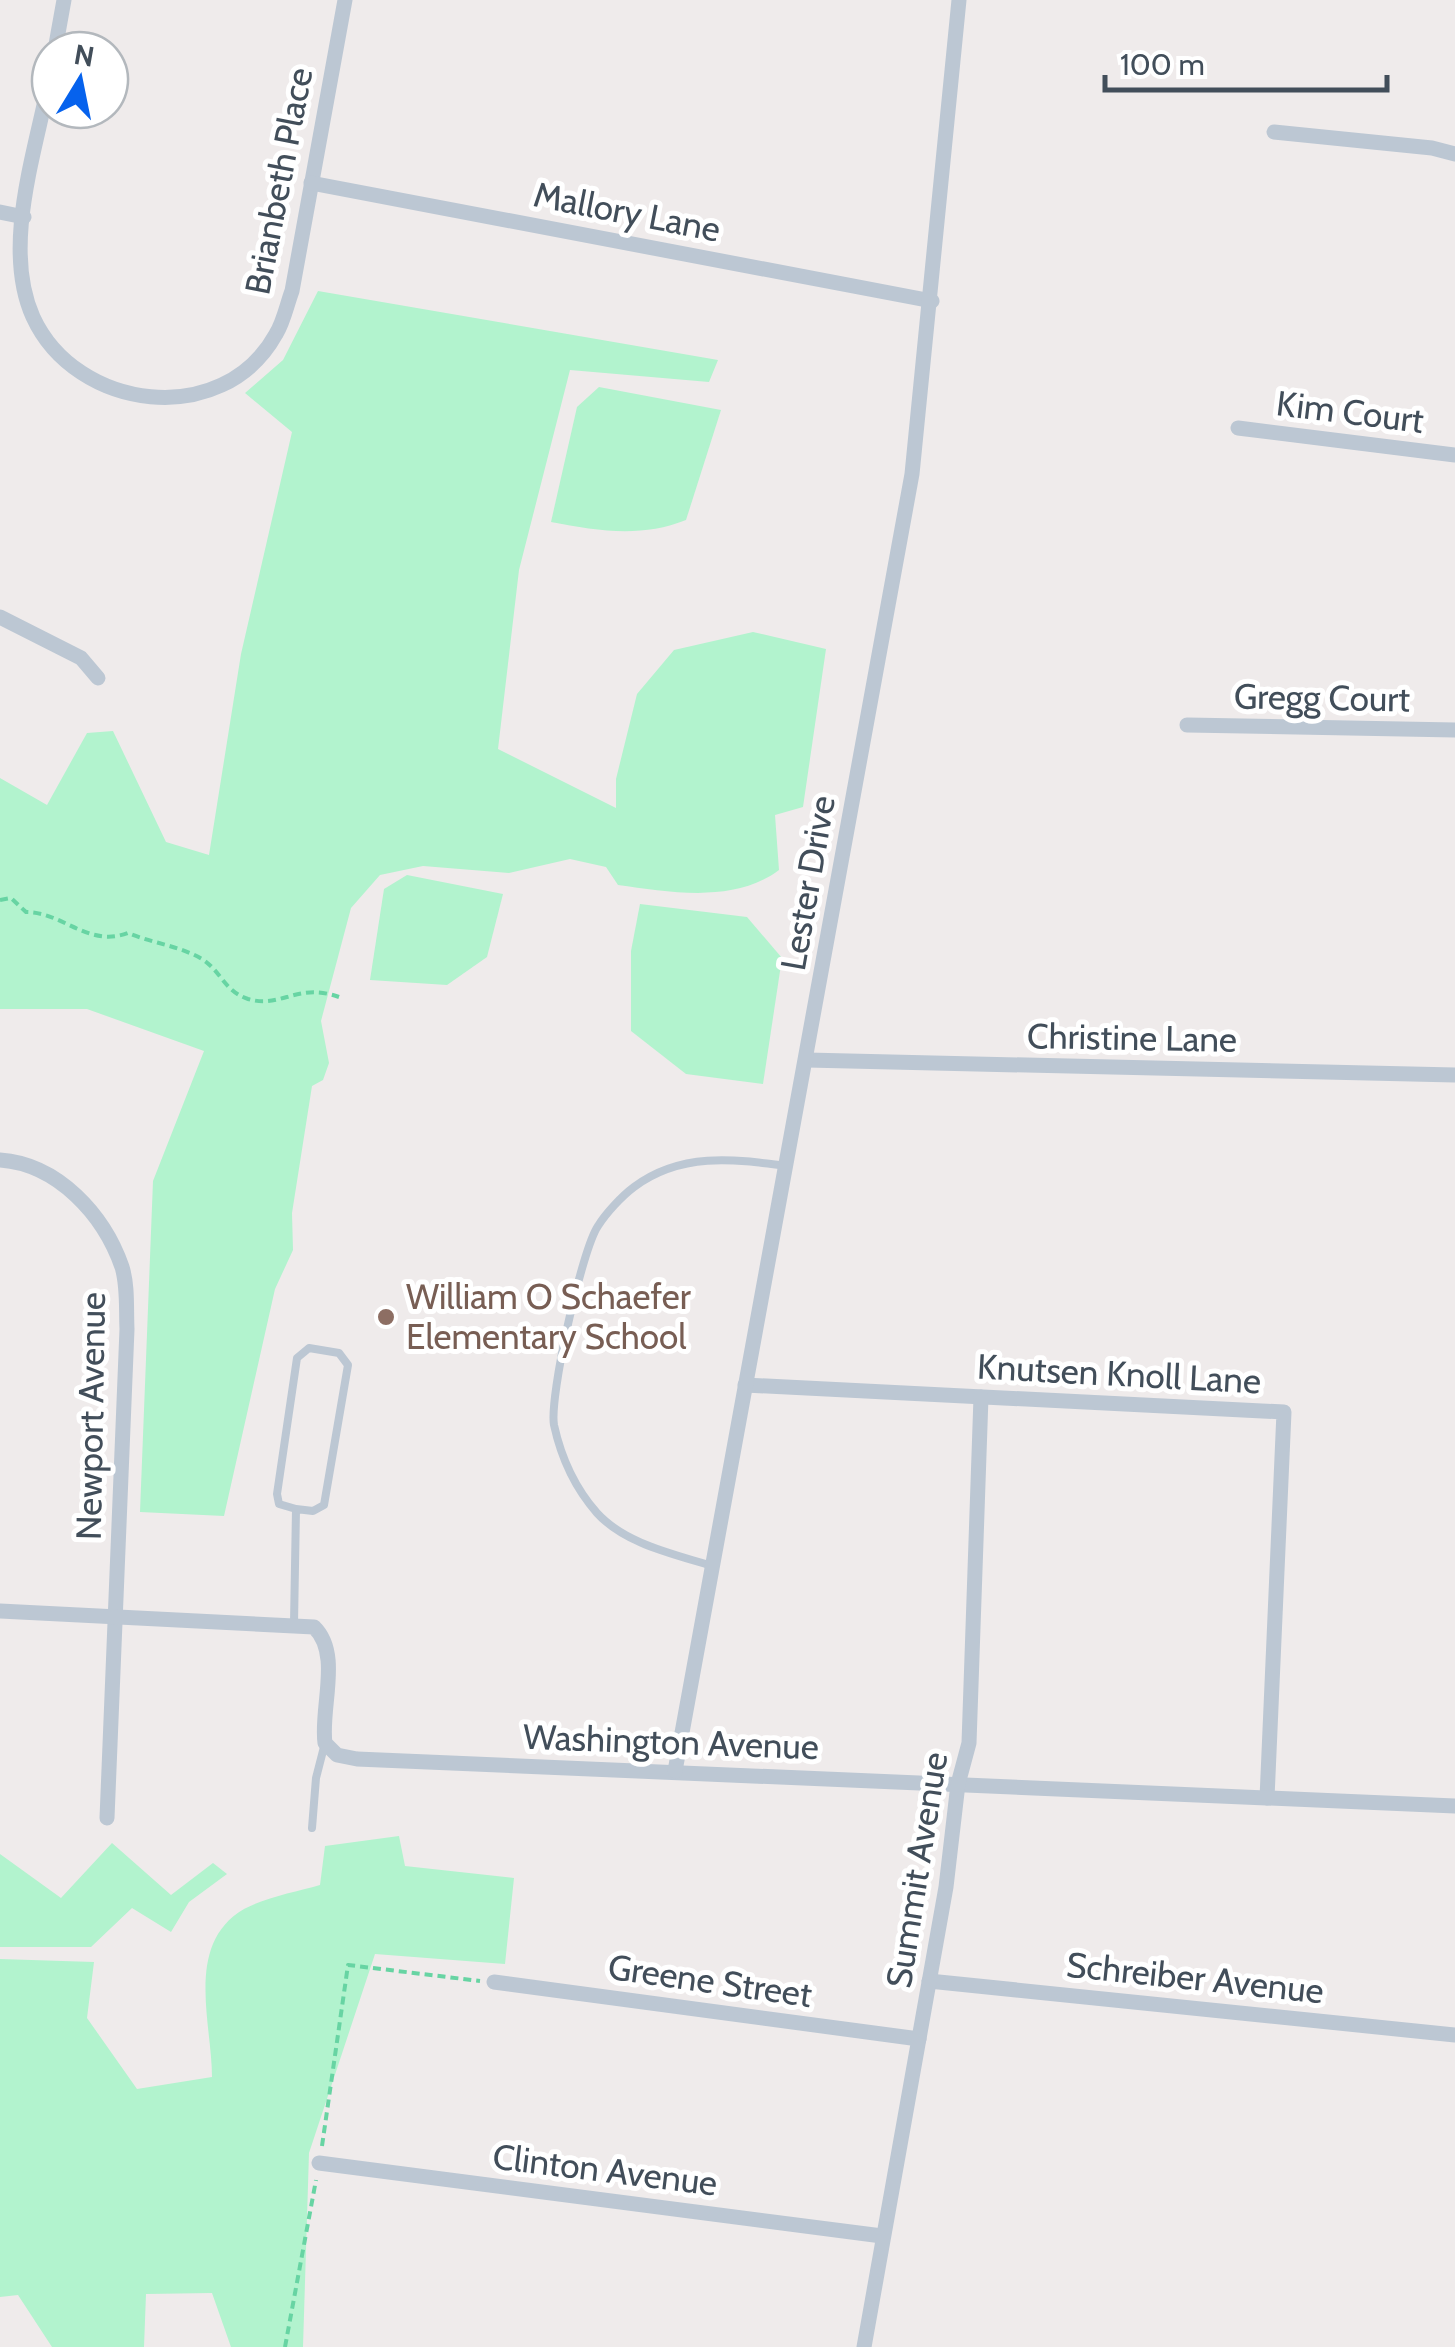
<svg xmlns="http://www.w3.org/2000/svg" width="1455" height="2347" font-family="Cabin,sans-serif">
<style>
.green{fill:#b2f3ce}
.lines{fill:none;stroke-linecap:round;stroke-linejoin:round}
.path{stroke:#67d4a3;stroke-width:4;stroke-dasharray:8 5;stroke-linecap:butt}
.lane{stroke:#bcc7d3;stroke-width:8}
.street{stroke:#bcc7d3;stroke-width:15}
.education-dot{fill:#8d6e63;stroke:#fff;stroke-width:4}
.labels{text-anchor:middle;stroke-width:10;stroke-linejoin:round;paint-order:stroke}
.street-label{font-size:35px;fill:#424e5a;stroke:#fff}
.education-label{font-size:35px;fill:#785e54;stroke:#fff;text-anchor:start}
</style>
<rect width="100%" height="100%" fill="#efebeb"/>
<g class="green">
<path d="M318 291 718 360 709 382 570 370 519 570 498 749 616 808V779L637 694 674 650 753 632 826 649 803 807 775 815 779 870C734 904 670 892 618 885L606 867 570 859 509 873 423 866 380 875 351 908 321 1021 329 1063 323 1080 312 1086 292 1213 293 1250 275 1289 224 1516 140 1512 153 1181 204 1051 87 1009H0V778L47 805 87 733 113 731 166 842 209 855 241 654 292 432 245 393 283 360Z"/>
<path d="M599 387 721 410 686 520C641 538 598 531 551 522L577 407Z"/>
<polygon points="407,875 503,894 487,957 447,985 370,980 384,889"/>
<polygon points="640,904 747,917 782,958 763,1084 686,1074 631,1031 631,951"/>
<path d="M399 1836 405 1866 514 1878 505 1964 375 1954 309 2153 303 2347H231L212 2293 146 2294 144 2347H52L18 2295 0 2297V1959L94 1962 87 2018 137 2089 212 2077C212 2023 184 1944 244 1909 266 1897 296 1892 320 1885L325 1846Z"/>
<polygon points="112,1843 171,1895 213,1863 227,1874 189,1902 171,1932 132,1908 91,1947 0,1947 0,1854 61,1898"/>
</g>
<g class="lines">
<g class="path">
<path d="M0 900 11 898 26 912C63 912 88 948 128 933 152 943 180 946 202 959 221 971 224 991 248 999 281 1009 297 982 339 997"/>
<polyline points="322,2146 348,1965 480,1981"/>
<polyline points="285,2347 316,2180"/>
</g>
<g class="lane">
<path d="M712 1566C674 1554 625 1544 597 1513 575 1488 561 1457 554 1425 549 1397 582 1249 598 1226 606 1213 622 1196 634 1187 681 1152 733 1159 787 1166"/>
<polyline points="294,1624 296,1509 279,1504 277,1494 297,1358 309,1348 339,1353 348,1365 324,1505 313,1511 296,1509"/>
<polyline points="312,1828 316,1778 325,1743"/>
</g>
<g class="street">
<polyline points="55,50 64,0"/>
<path d="M50 76C37 148 1 246 33 317 76 411 223 430 276 334 284 321 287 304 292 291L345 0"/>
<polyline points="1274,132 1432,148 1455,154"/>
<polyline points="311,183 932,301"/>
<polyline points="0,212 24,217"/>
<polyline points="1238,428 1455,455"/>
<polyline points="0,617 81,658 98,678"/>
<polyline points="1187,725 1455,730"/>
<polyline points="807,1060 1455,1075"/>
<path d="M0 1160C58 1164 104 1215 122 1267 128 1286 126 1310 127 1329L107 1818"/>
<polyline points="745,1385 1284,1412 1267,1798"/>
<path d="M0 1611 314 1627C342 1654 320 1708 325 1743L337 1755 357 1759 1455 1806"/>
<polyline points="675,1771 912,474 959,0"/>
<polyline points="929,1981 1455,2035"/>
<polyline points="494,1982 919,2039"/>
<polyline points="319,2163 882,2236"/>
<polyline points="864,2347 946,1887 958,1784 969,1743 981,1397"/>
</g>
</g>
<circle class="education-dot" cx="386" cy="1317" r="10"/>
<g class="labels">
<g class="street-label">
<text transform="translate(279 181) rotate(-79)" y="12">Brianbeth Place</text>
<text transform="translate(627 212) rotate(11)" y="12">Mallory Lane</text>
<text transform="translate(1350 412) rotate(7)" y="12">Kim Court</text>
<text transform="translate(1322 698) rotate(1)" y="12">Gregg Court</text>
<text transform="translate(808 883) rotate(-80)" y="12">Lester Drive</text>
<text transform="translate(1132 1038) rotate(1)" y="12">Christine Lane</text>
<text transform="translate(1119 1374) rotate(3)" y="12">Knutsen Knoll Lane</text>
<text transform="translate(91 1416) rotate(-89)" y="12">Newport Avenue</text>
<text transform="translate(671 1742) rotate(2)" y="12">Washington Avenue</text>
<text transform="translate(917 1870) rotate(-81)" y="12">Summit Avenue</text>
<text transform="translate(1195 1978) rotate(6)" y="12">Schreiber Avenue</text>
<text transform="translate(710 1981) rotate(8)" y="12">Greene Street</text>
<text transform="translate(605 2170) rotate(7)" y="12">Clinton Avenue</text>
</g>
<g class="education-label">
<text x="406" y="1309">William O Schaefer<tspan x="406" dy="40">Elementary School</tspan></text>
</g>
</g>
<g transform="translate(80 80) rotate(10)"><circle r="48" fill="#ffffff" stroke="#b3b8bd" stroke-width="2.5"/>
<path d="M0-8L18 38L0 25L-18 38Z" fill="#0662ed"/>
<text y="-15" font-size="28" font-weight="bold" text-anchor="middle" fill="#424e5a">N</text>
</g>
<path d="M1105 75v15h282v-15" fill="none" stroke="#424e5a" stroke-width="5"/>
<text x="1120" y="75" font-size="30" fill="#424e5a" stroke="#ffffff" stroke-width="8" paint-order="stroke">100 m</text>
</svg>
